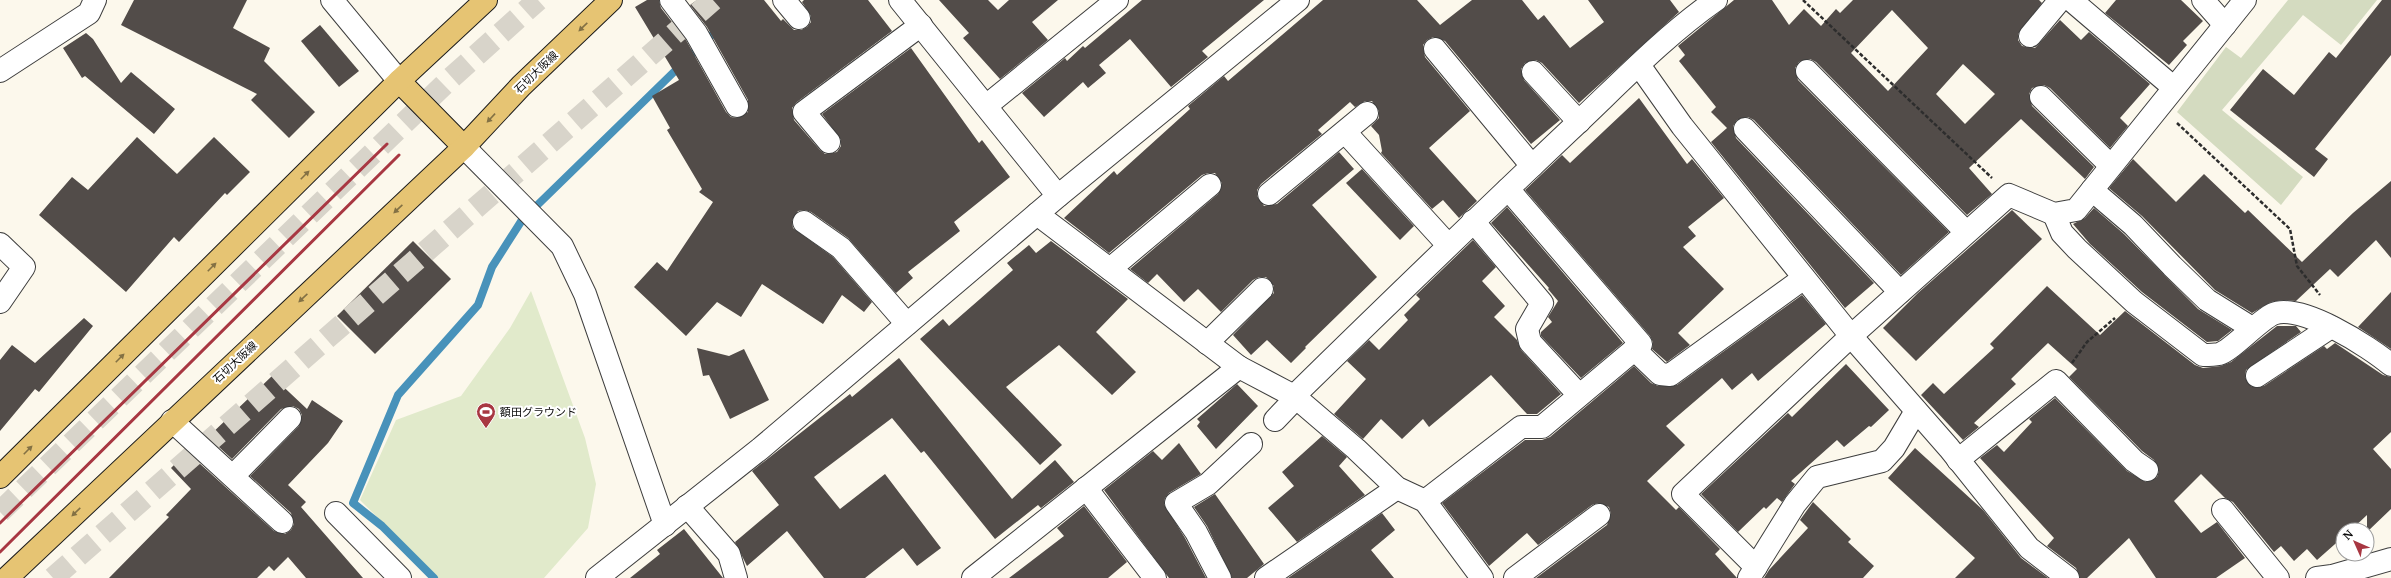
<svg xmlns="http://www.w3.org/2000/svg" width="2391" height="578" font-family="'Noto Serif','Noto Sans JP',serif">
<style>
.cemetery{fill:#d4dbc0}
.pitch{fill:#e1eacb}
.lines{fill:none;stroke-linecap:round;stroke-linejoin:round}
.stream{stroke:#4892ba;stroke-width:8}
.building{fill:#524c49;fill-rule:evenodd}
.highway-tunnel{stroke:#d8d4ca;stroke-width:22;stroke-dasharray:22 11;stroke-linecap:butt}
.minor-casing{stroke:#3e3e3e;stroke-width:24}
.major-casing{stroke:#1c1c1c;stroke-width:24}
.path{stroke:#2d2d2d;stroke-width:2.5;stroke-dasharray:4 2;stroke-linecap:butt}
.minor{stroke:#fff;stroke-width:22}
.major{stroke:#e6c473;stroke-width:22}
.rail{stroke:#a83742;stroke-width:3}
.oneway{fill:#837144}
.labels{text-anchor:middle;stroke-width:4;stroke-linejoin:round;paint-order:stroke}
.street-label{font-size:11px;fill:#0b0b0b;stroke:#fff}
.poi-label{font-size:11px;fill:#0b0b0b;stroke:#fff;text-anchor:start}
</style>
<rect width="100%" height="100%" fill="#fcf8ec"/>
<polygon class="cemetery" points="2288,0 2377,0 2341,45 2303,15 2222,110 2303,177 2281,205 2177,112 2226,47 2241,58"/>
<polygon class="pitch" points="531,291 585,438 596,484 588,528 544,578 438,578 360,500 396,420 461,396 510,328"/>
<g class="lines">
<polyline class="stream" points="434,578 382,526 353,503 398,395 478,305 492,267 522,220 719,28"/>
</g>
<g class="building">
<polygon points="134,0 247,0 233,28 270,48 264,61 315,112 289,138 251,100 257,94 121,25"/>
<polygon points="647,0 659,0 661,8 686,40 726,112 731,117 737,118 748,112 748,100 707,27 690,5 697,0 764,0 781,21 783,19 794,30 801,30 807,27 811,22 811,16 802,2 804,0 868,0 892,31 797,102 792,108 794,120 820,150 825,154 837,152 841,146 841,140 822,114 911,48 979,143 982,140 1010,177 954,222 960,231 908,272 913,278 896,293 848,238 811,212 805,210 798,211 792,221 793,228 833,257 872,302 864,312 842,295 823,324 762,284 741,317 717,302 686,336 634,287 657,262 667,271 713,202 699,192 702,189 667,130 670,128 652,96 679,80 635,7"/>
<polygon points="939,0 988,0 998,10 1009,0 1058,0 1032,22 1048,40 1000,79 963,38 969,33"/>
<polygon points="1142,0 1264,0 1202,51 1208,57 1171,87 1130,39 1099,65 1106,73 1088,88 1083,82 1044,117 1022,93 1065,58 1067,61 1083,46 1085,48"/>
<polygon points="1323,0 1417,0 1440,25 1472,0 1522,0 1538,20 1544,15 1570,48 1604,22 1588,0 1670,0 1679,12 1579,103 1542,63 1536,60 1525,63 1521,69 1524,80 1560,120 1531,144 1445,41 1433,37 1427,40 1423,45 1425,57 1470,111 1429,148 1477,201 1459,218 1443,200 1432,209 1381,153 1382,151 1379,135 1371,126 1379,118 1379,111 1372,101 1365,101 1355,107 1350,102 1318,130 1322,134 1261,184 1257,190 1257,196 1264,206 1277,204 1339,152 1354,169 1312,205 1377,277 1305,347 1306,348 1291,363 1267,340 1251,355 1233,335 1274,293 1274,286 1266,277 1259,277 1253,280 1221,312 1198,289 1184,302 1157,274 1148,283 1130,269 1218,194 1222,183 1215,173 1208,173 1202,175 1109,253 1064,218 1114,171 1117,175 1190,109 1188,106 1224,76 1228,81"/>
<path d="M1734 0H1772L1789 25 1804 9 1821 26 1836 9 1840 13 1853 0H2039L2042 3 2018 34V40L2022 46 2035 48 2060 20 2081 40 2089 32 2150 84 2120 118 2128 126 2110 148 2050 88 2044 85 2032 88 2029 94 2032 106 2094 167 2085 179 2021 119 1969 168 1992 194 1967 215 1816 62 1810 59 1799 62 1795 68 1798 80 1949 232 1901 275 1754 120 1748 117 1737 120 1733 126 1736 138 1874 283 1845 308 1711 142 1727 128 1711 112 1716 107 1679 61 1685 55 1678 46ZM1892 10 1928 48 1888 91 1851 53ZM1963 64 1995 94 1965 124 1936 94Z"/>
<polygon points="2116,0 2181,0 2203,21 2183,41 2187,45 2169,65 2105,13"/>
<polygon points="2382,0 2391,0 2391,55 2315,149 2328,159 2314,177 2230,110 2263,69 2294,95 2329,52 2336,58"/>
<polygon points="320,25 359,71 339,87 301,41"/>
<polygon points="86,33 93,39 121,83 131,72 175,109 154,134 85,76 82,78 63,48"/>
<polygon points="1639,98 1687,164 1692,159 1724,198 1688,227 1696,236 1683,247 1724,289 1678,333 1690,345 1667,362 1652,349 1653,342 1650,336 1525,190 1562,155 1570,163"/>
<polygon points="137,137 177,174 214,137 250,172 227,195 225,193 179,242 174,237 126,292 39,215 72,177 88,190"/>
<polygon points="2133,159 2176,202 2204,174 2245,213 2248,210 2302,262 2353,213 2391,181 2391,258 2376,240 2338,277 2330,269 2296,301 2283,300 2271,302 2252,313 2215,290 2142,216 2109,188"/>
<polygon points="1362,169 1414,226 1400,240 1346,183"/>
<polygon points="1507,207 1623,343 1581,378 1541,336 1541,332 1552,322 1548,317 1558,301 1548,289 1549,288 1491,223"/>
<polygon points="2094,208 2124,234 2198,309 2232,330 2218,341 2207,342 2142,292 2090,244 2073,224 2085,218"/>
<polygon points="2012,210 2042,239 1916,361 1883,328 1918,293"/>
<polygon points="1473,240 1496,267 1482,281 1505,306 1494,317 1517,340 1521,350 1561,394 1537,414 1527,414 1491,375 1429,427 1423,419 1402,439 1381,419 1363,439 1334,414 1366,379 1347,361 1369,340 1379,350 1408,320 1404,315 1420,299 1416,295"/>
<polygon points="413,241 451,279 375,354 337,316"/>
<polygon points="1051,241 1128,299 1096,332 1136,372 1112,395 1059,345 1006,387 1062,445 1040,465 920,339 943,319 949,326 980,299 1013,270 1007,263 1029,245 1036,253"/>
<polygon points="2047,286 2100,335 2125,311 2195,365 2203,368 2221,366 2231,362 2277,326 2296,326 2301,332 2246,370 2245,377 2252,387 2264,386 2324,346 2327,349 2335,343 2383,375 2391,377 2391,432 2373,449 2391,469 2391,509 2367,532 2367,515 2351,530 2343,530 2343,537 2317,560 2307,549 2294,561 2281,546 2274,552 2233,502 2225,498 2201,474 2174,501 2201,533 2217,522 2245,558 2216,578 2156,578 2129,538 2087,578 2080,578 2076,568 2047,546 2054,538 1980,458 1997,445 2004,452 2032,422 2029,419 2055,398 2127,471 2146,482 2157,477 2159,471 2154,460 2142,451 2069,377 2077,369 2048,343 2011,379 2016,384 1974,423 1979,427 1963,440 1921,395 1933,383 1944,394 1994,348 1990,344"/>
<polygon points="2391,292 2391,349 2358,327"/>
<polygon points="1802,295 1826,324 1758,381 1752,373 1732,390 1722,378 1666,426 1685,445 1647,481 1676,510 1679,507 1720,549 1715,554 1737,578 1536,578 1607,525 1611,514 1609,507 1598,503 1592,505 1538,545 1527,533 1489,566 1442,503 1525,440 1542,440 1550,437 1634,366 1651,383 1658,386 1677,385"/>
<polygon points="84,318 93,326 39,392 35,389 0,431 0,360 12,345 35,363"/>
<polygon points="697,348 729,356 744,349 769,400 730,419 709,375 703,376"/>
<polygon points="899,358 1012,499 1055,460 1074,482 1041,508 1038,505 995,539 924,451 921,453 892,418 814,477 840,509 885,474 941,548 917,566 903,548 865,578 824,578 787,531 747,566 735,542 779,505 752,471 850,394 852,397"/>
<polygon points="1846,364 1889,410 1871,427 1869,426 1844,447 1837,440 1791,481 1795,484 1782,502 1777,498 1766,509 1764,507 1738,532 1701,494 1788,413 1792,417"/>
<polygon points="272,376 307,409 312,400 343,421 328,443 288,485 306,502 301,507 363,578 306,578 288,557 274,571 269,566 257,578 109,578 169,517 166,515 191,489 171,468 187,452 274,531 285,534 291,530 294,524 291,513 250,476 299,426 302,415 299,409 293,406 281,409 232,459 208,437"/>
<polygon points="1237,384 1258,406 1216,449 1197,426 1200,422 1197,419"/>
<polygon points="1322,436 1347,457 1339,466 1365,495 1297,542 1268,508 1294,486 1282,472"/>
<polygon points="1179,443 1201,474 1169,493 1165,498 1164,504 1185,538 1206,578 1169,578 1104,490 1153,451 1162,460"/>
<polygon points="1915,448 1983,510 2021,558 2048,578 1955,578 1975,558 1888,478"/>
<polygon points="1215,494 1264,564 1247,578 1232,578 1207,526 1194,507"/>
<polygon points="1813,502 1851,539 1848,542 1874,566 1863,578 1764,578 1769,570 1808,528 1800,520"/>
<polygon points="1084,506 1127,562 1108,578 1009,578 1064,536 1057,528"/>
<polygon points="1382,513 1395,530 1371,550 1394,578 1288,578"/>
<polygon points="684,529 723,578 630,578 660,554 657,550"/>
</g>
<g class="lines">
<g class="highway-tunnel">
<polyline points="0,512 451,78 538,0"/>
<polyline points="53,578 713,0"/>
</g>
<g class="minor-casing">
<g id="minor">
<polyline points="332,0 399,81"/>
<polyline points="671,0 696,33 737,106"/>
<polyline points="784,0 799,18"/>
<polyline points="900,0 1058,196"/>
<polyline points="2071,0 2173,87"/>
<polyline points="2203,0 2225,25"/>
<polyline points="2030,36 2060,0"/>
<polyline points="1435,49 1532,166"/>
<polyline points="1639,65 1682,126 1851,336 1949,448 2029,548 2068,578"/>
<polyline points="0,71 89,13 95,0"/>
<polyline points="1807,71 1966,232"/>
<polyline points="1533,72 1579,122"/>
<polyline points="2041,97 2111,166"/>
<polyline points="986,106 1117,0"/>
<polyline points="1745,129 1900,292"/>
<polyline points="1345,132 1448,245"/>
<polyline points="829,142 804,112 921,25"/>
<polyline points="464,147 562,246 585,294 665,525"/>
<polyline points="2092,190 2133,225 2172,266 2207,300 2252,328"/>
<polyline points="1269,194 1367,113"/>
<polyline points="1037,214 1239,367 1294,396 1356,449 1397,488 1425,501 1482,578"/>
<path d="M2054 214 2062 233 2077 249 2134 302 2203 355C2208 355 2214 355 2219 354 2231 351 2258 321 2273 314 2300 302 2370 347 2391 365"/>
<polyline points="1473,221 1542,303 1527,329 1530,342 1579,395"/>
<polyline points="804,222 841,248 907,324"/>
<polyline points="0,244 24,267 0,302"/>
<polyline points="1110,269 1210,185"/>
<polyline points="1207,343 1262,289"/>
<polyline points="1634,349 1660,374 1670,375 1804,278"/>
<polyline points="2257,376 2331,327"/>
<path d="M1294 396C1385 307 1477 218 1570 130 1617 86 1663 37 1716 0"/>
<polyline points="1275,420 1296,398"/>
<polyline points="172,421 282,522"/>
<polyline points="1958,460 2056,381 2134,461 2147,470"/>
<polyline points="233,476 290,418"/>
<polyline points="1086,488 1155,578"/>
<polyline points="1425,501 1521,427 1542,427 1641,344 1508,189"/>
<polyline points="687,506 729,554 736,578"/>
<polyline points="2223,510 2278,578"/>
<polyline points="336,513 400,578"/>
<polyline points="1756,567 1683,494 1851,336 2009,195 2054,214 2076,210 2245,0"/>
<polyline points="597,578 760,449 1058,196 1298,0"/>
<polyline points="973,578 1239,367"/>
<polyline points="1220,578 1196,532 1176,503 1208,484 1251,444"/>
<polyline points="1266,578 1397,488"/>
<polyline points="1515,578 1599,515"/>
<polyline points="1749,578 1795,504 1817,477 1882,461 1894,448 1916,411"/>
<polyline points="2317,578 2332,576 2391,559"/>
</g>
</g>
<g class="major-casing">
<g id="major">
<polyline points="399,81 464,147"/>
<polyline points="0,477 399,81 486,0"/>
<polyline points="7,578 464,147 521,86 611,0"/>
</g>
</g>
<g class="path">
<polyline points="1803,0 1992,178"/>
<polyline points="2177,123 2290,229 2297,266 2320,295"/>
<polyline points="2072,363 2087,342 2115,318"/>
</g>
<use href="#minor" class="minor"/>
<use href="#major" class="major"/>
<g class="rail">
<polyline points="0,523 387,144"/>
<polyline points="0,552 399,155"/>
</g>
</g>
<defs><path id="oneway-solid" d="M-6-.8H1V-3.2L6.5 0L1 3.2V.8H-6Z"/></defs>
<g class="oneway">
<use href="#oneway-solid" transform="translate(583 27) rotate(136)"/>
<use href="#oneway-solid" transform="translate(491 118) rotate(133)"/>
<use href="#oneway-solid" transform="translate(305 175) rotate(-45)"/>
<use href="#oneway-solid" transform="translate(398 209) rotate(137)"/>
<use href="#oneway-solid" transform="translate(212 267) rotate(-45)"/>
<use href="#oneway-solid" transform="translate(303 298) rotate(137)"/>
<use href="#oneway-solid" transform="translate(120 358) rotate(-45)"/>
<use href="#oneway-solid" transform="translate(28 450) rotate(-45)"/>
<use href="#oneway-solid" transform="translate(76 512) rotate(136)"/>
</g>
<defs>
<g id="stadium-pin" transform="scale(1)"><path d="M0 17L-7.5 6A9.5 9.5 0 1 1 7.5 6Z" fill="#a83742" stroke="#fff"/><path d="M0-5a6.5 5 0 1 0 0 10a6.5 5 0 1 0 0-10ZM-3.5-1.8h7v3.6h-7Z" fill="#fff"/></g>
</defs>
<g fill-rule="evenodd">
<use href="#stadium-pin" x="486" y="412"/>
</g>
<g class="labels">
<g class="street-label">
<text transform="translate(536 72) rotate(-44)" y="4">石切大阪線</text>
<text transform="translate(235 362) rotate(-43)" y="4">石切大阪線</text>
</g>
<g class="poi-label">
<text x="500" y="416">額田グラウンド</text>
</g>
</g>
<g transform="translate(2355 542) rotate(315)"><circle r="19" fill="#ffffff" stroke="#9d9d9d"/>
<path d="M0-3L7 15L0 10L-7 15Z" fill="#a83742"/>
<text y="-6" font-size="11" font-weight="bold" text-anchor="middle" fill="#0b0b0b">N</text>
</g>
</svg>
